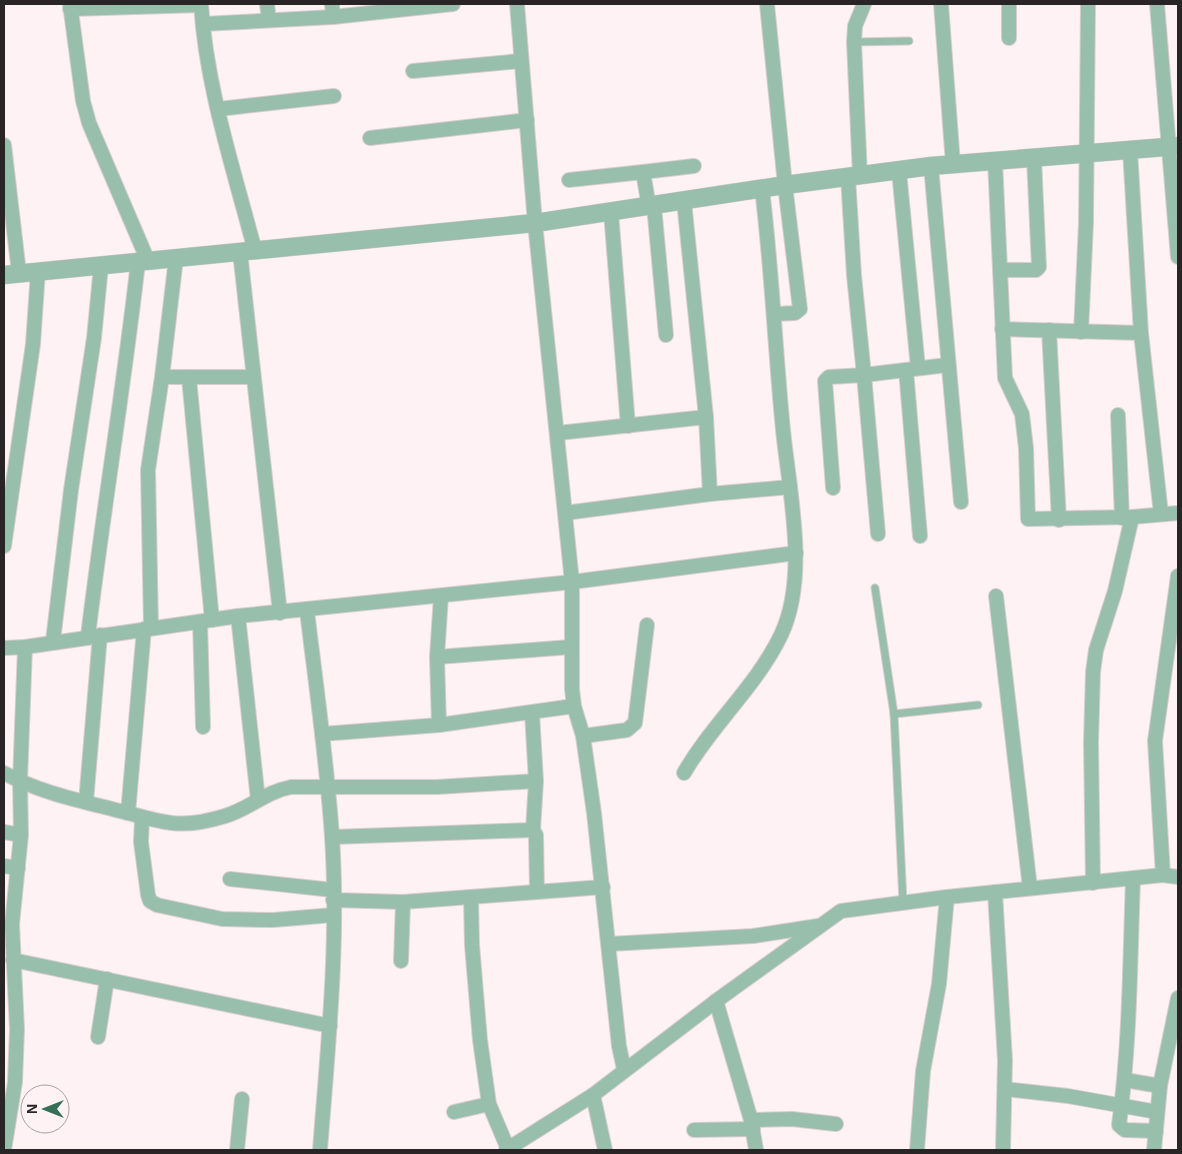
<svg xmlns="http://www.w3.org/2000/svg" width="1182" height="1154" font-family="Arial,sans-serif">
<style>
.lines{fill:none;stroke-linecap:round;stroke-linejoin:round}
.service-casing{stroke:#d8cdcf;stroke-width:9}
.minor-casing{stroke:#d8cdcf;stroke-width:16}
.tertiary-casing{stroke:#d8cdcf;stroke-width:19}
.service{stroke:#98beac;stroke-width:7}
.minor{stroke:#98beac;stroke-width:14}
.tertiary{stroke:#98beac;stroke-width:18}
</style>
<rect width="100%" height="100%" fill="#fef2f4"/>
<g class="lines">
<g class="service-casing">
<g id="service">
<polyline points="854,42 909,41"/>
<polyline points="875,588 894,714 903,902"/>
<polyline points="894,714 978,705"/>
</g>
</g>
<g class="minor-casing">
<g id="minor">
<polyline points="70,4 83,101 89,123 148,261"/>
<path d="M201 4C206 87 234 170 255 251"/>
<polyline points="267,4 269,20"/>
<polyline points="332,4 333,17"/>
<polyline points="517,4 535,223 572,582 572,689 574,706 583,736 594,813 619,1046 624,1069"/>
<polyline points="767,4 785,185 800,309 795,313 775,314"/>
<polyline points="941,4 953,164"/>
<polyline points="1009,4 1009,38"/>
<polyline points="1157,4 1178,257"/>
<polyline points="70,9 201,5"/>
<polyline points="203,24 333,17 453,4"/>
<polyline points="413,71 520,61"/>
<polyline points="219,109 334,96"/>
<polyline points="370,138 527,120"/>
<polyline points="4,145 19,273"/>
<polyline points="1130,150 1141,333 1161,514"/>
<polyline points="995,160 1005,378 1022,414 1026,448 1028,519 1132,517 1178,513"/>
<polyline points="931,166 961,502"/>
<polyline points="899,171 918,368"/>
<polyline points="643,172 694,166"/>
<polyline points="860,176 854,42 855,26 864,4"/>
<polyline points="848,177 854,275 864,375 947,365"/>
<polyline points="569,180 643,172 649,207"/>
<polyline points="684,201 706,417 710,494"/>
<polyline points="654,206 666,335"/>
<polyline points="611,212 628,426"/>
<polyline points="240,252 280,613"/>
<polyline points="1000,270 1036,270 1039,267 1034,158"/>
<polyline points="1002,329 1141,333"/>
<polyline points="1049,330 1059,520"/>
<polyline points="1081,332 1086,223 1088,4"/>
<polyline points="906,370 920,536"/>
<polyline points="162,377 253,377"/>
<polyline points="189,378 212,620"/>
<polyline points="1118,415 1122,518"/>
<polyline points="558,433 706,417"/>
<polyline points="833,488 825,381 829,377 864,375 878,534"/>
<polyline points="565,513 710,494 790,487"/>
<polyline points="4,546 33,344 38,271"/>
<polyline points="996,596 1030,888"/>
<path d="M307 611C316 686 327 761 332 837 339 941 328 1046 320 1150"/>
<polyline points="238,616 258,800"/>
<polyline points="200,622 203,727"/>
<polyline points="151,627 148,470 162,377 176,258"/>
<path d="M88 636C103 511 124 387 138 262"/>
<polyline points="53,641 71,490 94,338 101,266"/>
<polyline points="4,648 25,647 238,616 572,582 796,553"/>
<polyline points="437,657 571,647"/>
<polyline points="532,713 536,781 533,830 536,835 537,892"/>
<polyline points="439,725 437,657 441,596"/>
<polyline points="322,734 439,725 574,706"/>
<polyline points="583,736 627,730 635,723 647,625"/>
<path d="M4 773C38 792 81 801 120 811 137 815 154 821 172 823 189 825 209 821 225 816 249 809 265 792 291 787H437L536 781"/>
<path d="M684 773C712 724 756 687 781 635 809 576 789 491 783 430 775 349 772 270 762 189"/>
<polyline points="86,802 100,635"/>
<polyline points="128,813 144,629"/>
<polyline points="142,818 141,842 148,895 150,901 157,905 222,919 273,920 333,915"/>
<polyline points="4,832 21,835"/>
<polyline points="332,837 533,830"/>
<polyline points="4,866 18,868"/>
<polyline points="1163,875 1155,741 1178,576"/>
<polyline points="230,879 333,890"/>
<path d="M1133 879C1130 961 1130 1043 1119 1125L1125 1130 1156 1131"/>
<polyline points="1093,883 1091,742 1093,672 1096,650 1115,591 1132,517"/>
<polyline points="995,892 1005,1060 1003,1150"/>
<polyline points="471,898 472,945 480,1040 489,1104 508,1149"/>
<polyline points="333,900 403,902 603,887"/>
<polyline points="609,944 753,936 818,926"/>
<polyline points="13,960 330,1026"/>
<polyline points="401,961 403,902"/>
<polyline points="716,1001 751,1120 756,1150"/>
<polyline points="98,1037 107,979"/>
<polyline points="1125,1080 1160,1086"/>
<polyline points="1005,1089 1068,1096 1157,1112"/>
<polyline points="593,1095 605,1150"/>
<polyline points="454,1112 489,1104"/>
<polyline points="751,1120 792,1119 836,1124"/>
<polyline points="694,1130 753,1129"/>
<polyline points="4,1150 15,1082 17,1029 12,924 21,835 20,781 25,647"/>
<polyline points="237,1150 242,1099"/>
<polyline points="506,1150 593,1095 716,1001 841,911 947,897 1163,875 1178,877"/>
<polyline points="917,1150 923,1071 939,984 947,897"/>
<polyline points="1154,1150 1160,1086 1178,998"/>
</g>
</g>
<g class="tertiary-casing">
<polyline id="tertiary" points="4,275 535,223 785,185 931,166 1178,146"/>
</g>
<use href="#service" class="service"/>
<use href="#minor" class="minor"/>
<use href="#tertiary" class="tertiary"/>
</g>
<rect width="1182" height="1154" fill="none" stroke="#292425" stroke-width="10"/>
<g transform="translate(45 1109) rotate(270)"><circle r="24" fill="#fef2f4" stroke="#a9a0a1"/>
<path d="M0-4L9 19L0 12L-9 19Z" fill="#366f58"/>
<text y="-8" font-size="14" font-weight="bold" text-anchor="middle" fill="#292425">N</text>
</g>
</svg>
